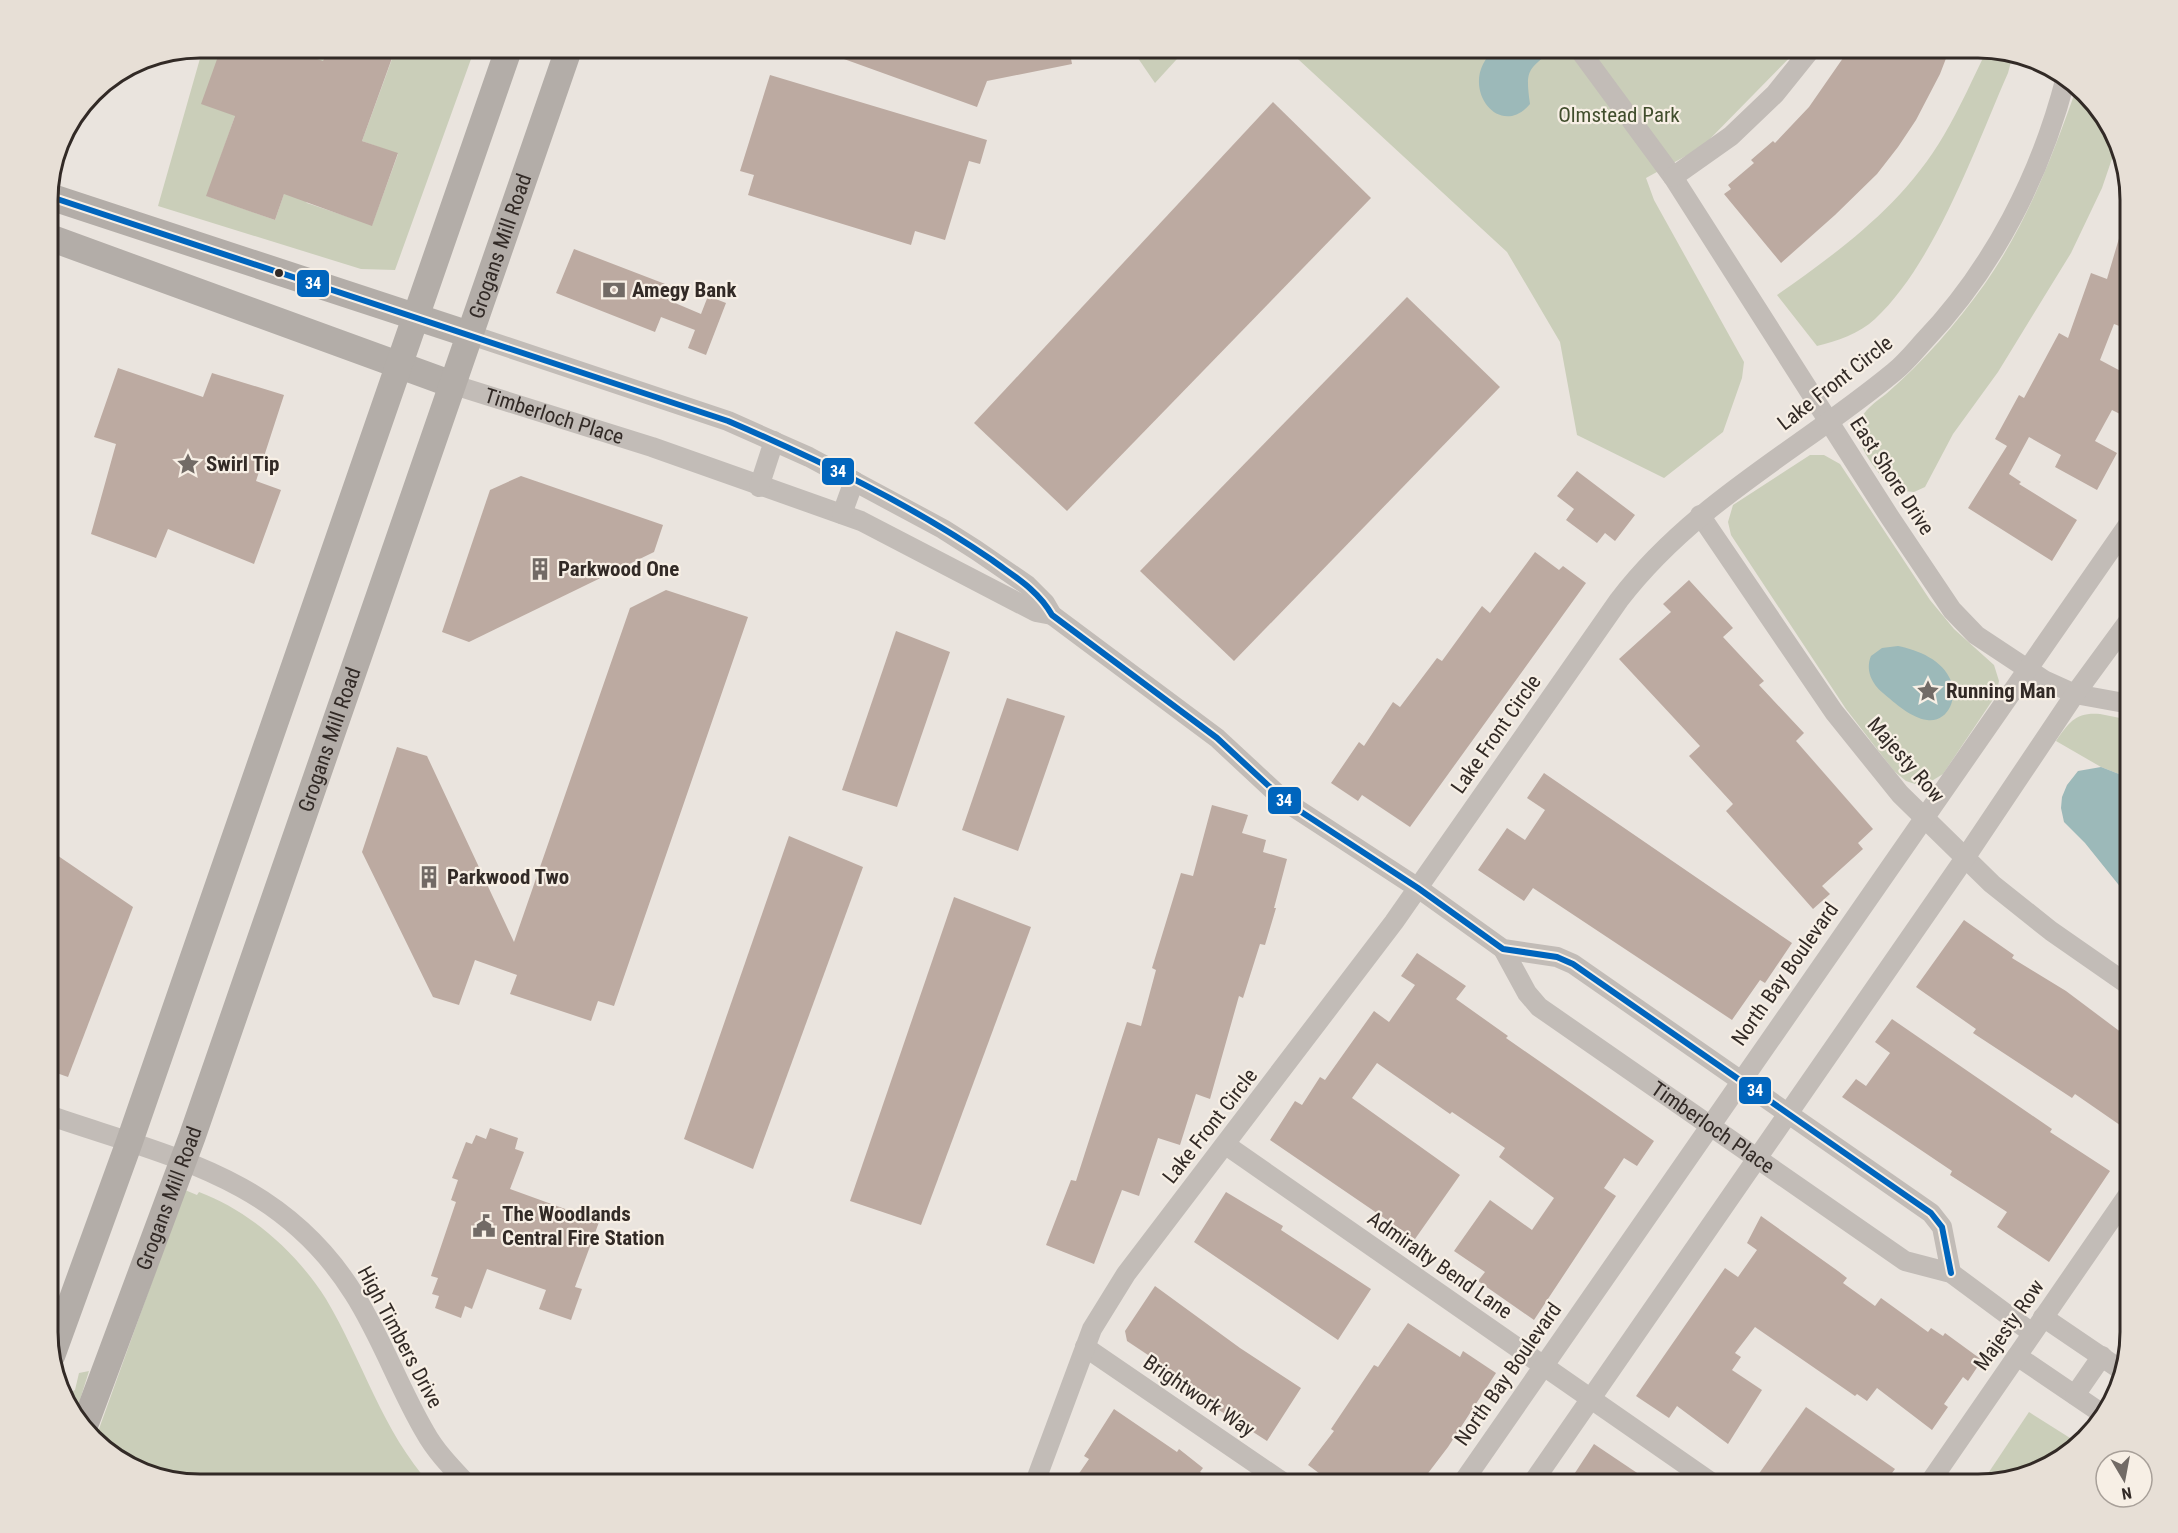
<svg xmlns="http://www.w3.org/2000/svg" width="2178" height="1533" font-family="'Roboto Condensed',sans-serif">
<style>
.green{fill:#caceb9}
.water{fill:#9cb9b9}
.building{fill:#bcaaa1}
.lines{fill:none;stroke-linecap:round;stroke-linejoin:round}
.street{stroke:#c2bcb7;stroke-width:20}
.secondary{stroke:#b3ada8;stroke-width:27}
.bus-1-casing{stroke:#f7efe5;stroke-width:10}
.bus-1{stroke:#0065bd;stroke-width:6}
.bus-dot{fill:#322a26;stroke:#f7efe5;stroke-width:2}
.labels{text-anchor:middle;stroke-width:4.5;stroke-linejoin:round;paint-order:stroke}
.park-label{font-size:21px;fill:#414e2d;stroke:#f7efe5}
.street-label{font-size:21px;fill:#322a26;stroke:#f7efe5}
.poi-label{font-size:21px;font-weight:bold;fill:#322a26;stroke:#f7efe5;text-anchor:start}
.rim{fill:none;stroke:#322a26;stroke-width:3}
.line-badge{stroke:#f7efe5;stroke-width:2}
.badge-label{font-size:16px;text-anchor:middle;font-weight:bold;fill:#fff}
</style>
<rect width="100%" height="100%" fill="#eae4de"/>
<g class="green">
<polygon points="203,48 221,48 235,116 207,196 275,220 289,179 307,203 372,225 398,154 362,141 392,59 362,48 415,48 447,59 455,48 475,48 395,270 361,269 158,206"/>
<polygon points="285,48 327,48 319,72 302,54"/>
<polygon points="1131,48 1187,48 1155,83"/>
<polygon points="1286,48 1799,48 1702,147 1646,178 1654,200 1744,362 1742,378 1723,432 1664,478 1577,435 1560,342 1507,252"/>
<path d="M1987 50 2013 54 2008 73C1975 148 1935 263 1875 319 1859 334 1837 341 1817 346L1777 295C1841 250 1903 205 1944 135 1960 108 1973 78 1987 50Z"/>
<path d="M2077 87 2114 133 2117 144 2102 188 2071 253 1998 372 1953 434 1925 487 1914 492 1892 490C1879 472 1853 446 1859 423 1862 411 1877 401 1886 394 1923 362 1956 324 1984 285 2027 224 2052 157 2077 87Z"/>
<polygon points="1810,455 1824,455 1840,464 1930,600 1954,629 1994,665 1999,681 1996,695 1943,774 1930,782 1915,784 1906,781 1894,771 1846,709 1731,535 1728,522 1733,505"/>
<path d="M2100 714 2130 720V784L2119 774 2101 767 2056 741C2069 722 2076 712 2100 714Z"/>
<path d="M185 1190 197 1195 199 1192C250 1211 297 1253 326 1299 363 1361 382 1431 431 1485H200L151 1477 108 1454 95 1440Z"/>
<polygon points="89,1371 75,1416 68,1409 64,1396 75,1390 79,1373"/>
<polygon points="2029,1412 2078,1443 2045,1469 1981,1484"/>
</g>
<g class="water">
<path d="M1497 48H1554C1528 71 1525 68 1530 104 1497 143 1454 80 1497 48Z"/>
<polygon points="1639,48 1679,48 1676,52 1659,58"/>
<path d="M1898 646C1918 650 1943 660 1951 681 1958 698 1948 723 1927 720 1911 718 1895 703 1883 693 1872 684 1865 670 1871 656L1882 648Z"/>
<polygon points="2101,767 2119,774 2130,784 2130,899 2085,843 2064,822 2061,808 2062,797 2067,785 2078,771"/>
</g>
<g class="building">
<polygon points="221,48 285,48 323,61 327,48 362,48 392,58 362,141 398,153 372,226 284,194 275,220 206,196 235,116 201,104"/>
<polygon points="820,48 1069,48 1072,64 987,81 977,107 819,50"/>
<polygon points="1850,48 1950,48 1940,74 1916,120 1898,147 1877,174 1835,215 1781,263 1724,194 1731,189 1728,185 1754,163 1751,160 1773,141 1775,143 1809,107"/>
<polygon points="770,75 987,140 980,164 969,161 945,240 915,231 911,245 748,195 754,175 740,171"/>
<polygon points="1273,102 1371,198 1067,511 974,423"/>
<polygon points="2125,218 2130,218 2130,330 2114,324 2100,360 2130,376 2130,419 2112,410 2095,441 2117,453 2097,490 2055,467 2061,455 2029,437 2009,474 2021,482 2019,484 2077,520 2052,561 1968,508 2007,446 1995,439 2019,395 2024,398 2059,333 2068,338 2091,273 2107,279"/>
<polygon points="574,249 673,287 668,300 701,314 708,296 726,303 706,355 688,348 695,330 661,317 655,332 556,293"/>
<polygon points="1407,297 1500,387 1234,661 1140,571"/>
<polygon points="118,368 203,397 212,373 284,395 256,481 281,490 254,564 168,529 156,558 91,534 116,444 94,437"/>
<polygon points="1577,471 1635,515 1615,541 1605,533 1597,543 1566,520 1574,509 1557,496"/>
<polygon points="521,476 663,525 654,552 469,642 442,632 490,490"/>
<polygon points="1535,552 1559,570 1563,566 1586,583 1410,827 1362,795 1358,801 1331,783 1359,742 1364,746 1393,702 1400,707 1437,658 1442,661 1482,606 1490,613"/>
<polygon points="1689,580 1733,628 1723,637 1764,681 1759,685 1804,733 1796,741 1873,829 1858,843 1863,849 1822,886 1830,894 1813,909 1726,811 1733,804 1689,756 1700,746 1619,659 1671,612 1663,604"/>
<polygon points="666,590 748,617 614,1006 598,1001 591,1021 510,994 517,975 475,960 459,1005 433,997 362,852 397,747 427,756 514,942 630,608"/>
<polygon points="896,631 950,652 897,807 842,790"/>
<polygon points="1007,698 1065,716 1018,851 962,830"/>
<polygon points="1544,773 1792,943 1765,983 1760,980 1732,1020 1533,888 1524,901 1478,870 1507,828 1525,840 1545,810 1527,798"/>
<polygon points="1212,805 1248,815 1242,833 1266,840 1263,852 1287,859 1274,908 1276,908 1265,945 1260,944 1243,998 1239,996 1210,1099 1196,1094 1180,1145 1158,1138 1139,1196 1122,1190 1094,1264 1046,1245 1071,1180 1076,1181 1127,1022 1141,1026 1156,970 1152,968 1181,873 1193,876"/>
<polygon points="789,836 863,867 753,1169 684,1139"/>
<polygon points="48,849 133,907 68,1077 48,1070"/>
<polygon points="954,897 1031,927 921,1225 850,1201"/>
<polygon points="1964,920 2014,955 2012,958 2066,991 2130,1039 2130,1132 2075,1094 2072,1098 1973,1033 1976,1029 1916,987"/>
<polygon points="1417,953 1466,986 1456,999 1508,1036 1506,1038 1654,1141 1637,1166 1624,1158 1604,1188 1616,1196 1534,1320 1478,1281 1485,1272 1454,1251 1490,1200 1532,1230 1554,1198 1499,1157 1505,1148 1452,1112 1450,1114 1377,1063 1352,1098 1460,1175 1415,1239 1270,1140 1295,1101 1302,1105 1320,1077 1325,1080 1374,1011 1389,1022 1415,985 1401,976"/>
<polygon points="1892,1019 2052,1129 2050,1132 2110,1171 2049,1262 1997,1227 2007,1212 1950,1175 1952,1171 1842,1097 1856,1079 1866,1086 1890,1053 1875,1042"/>
<polygon points="490,1128 518,1138 515,1149 524,1152 510,1189 579,1214 582,1207 602,1214 575,1287 582,1289 571,1320 539,1309 546,1290 487,1269 472,1309 465,1306 461,1318 435,1308 439,1296 432,1294 438,1278 431,1276 456,1202 451,1200 458,1180 452,1178 466,1142 472,1144 476,1135 486,1139"/>
<polygon points="1226,1192 1283,1226 1281,1230 1371,1289 1338,1340 1194,1242"/>
<polygon points="1761,1216 1838,1271 1847,1278 1843,1283 1875,1306 1881,1298 1928,1332 1931,1328 1943,1336 1945,1333 1982,1360 1968,1381 1963,1377 1944,1404 1948,1407 1932,1430 1877,1388 1867,1401 1857,1394 1855,1396 1755,1327 1735,1353 1741,1357 1732,1370 1762,1390 1728,1444 1677,1406 1669,1418 1636,1396 1725,1268 1738,1277 1757,1250 1747,1243"/>
<polygon points="1155,1286 1240,1348 1301,1388 1267,1441 1177,1383 1179,1380 1149,1360 1151,1357 1127,1341 1125,1331"/>
<polygon points="1408,1323 1460,1357 1463,1351 1496,1373 1448,1447 1419,1485 1335,1485 1308,1465 1334,1431 1331,1429 1374,1365 1378,1367"/>
<polygon points="1806,1407 1895,1469 1883,1485 1774,1485 1758,1475"/>
<polygon points="1114,1409 1177,1452 1179,1449 1203,1468 1200,1472 1221,1485 1071,1485 1089,1459 1084,1456"/>
<polygon points="1594,1444 1655,1485 1567,1485"/>
</g>
<g class="lines">
<g class="street">
<polyline points="1578,48 1673,177 1889,516 1952,610 1976,635 2044,680 2075,694 2130,704"/>
<polyline points="1673,177 1731,136 1775,94 1812,48"/>
<polyline points="468,334 728,421 809,457 943,529 976,550 1027,585 1045,603 1052,615 1217,738 1286,802 1418,888 1503,949 1557,957 1573,964 1931,1213 1942,1227 1951,1273"/>
<path id="s1" d="M451 384 652 447 861 521 1036 612 1052 615"/>
<polyline points="759,487 774,441"/>
<polyline points="842,514 854,481"/>
<polyline points="1700,515 1834,712 1900,794 1992,884 2051,931 2130,986"/>
<path id="s2" d="M1503 949 1527 993 1539 1007 1905 1261 1951 1273 2032 1333"/>
<path d="M48 1115C170 1157 281 1177 354 1294 382 1338 399 1388 425 1432 436 1452 453 1469 468 1485"/>
<polyline points="1226,1145 1715,1485"/>
<polyline points="2043,1317 2124,1372"/>
<polyline points="1085,1347 1287,1485"/>
<polyline points="2017,1356 2104,1415"/>
<polyline points="2075,1395 2102,1356"/>
<path d="M1034 1485 1092 1329 1126 1274 1394 922 1619 600C1694 502 1801 449 1894 372 1905 363 1914 352 1923 342 1993 269 2041 175 2066 77"/>
<polyline points="1461,1485 2130,522"/>
<polyline points="1531,1485 1965,858 2075,694 2130,619"/>
<polyline points="1928,1485 2130,1192"/>
</g>
<g class="secondary">
<polyline points="48,196 468,334"/>
<polyline points="48,237 451,384"/>
<polyline points="52,1355 129,1143 509,48"/>
<path id="s3" d="M84 1427 192 1137 569 48"/>
</g>
<g class="bus-1-casing">
<path id="bus-1" d="M48 196 728 421C819 460 910 504 992 560 1015 577 1038 590 1052 615L1217 738 1286 802 1418 888 1503 949 1557 957 1573 964 1931 1213 1942 1227 1951 1273"/>
</g>
<use href="#bus-1" class="bus-1"/>
</g>
<defs>
<g id="bank-bare" transform="scale(1.8)"><path d="M-6-4H6V4H-6ZM0-2.3a2.3 2.3 0 1 0 0 4.6a2.3 2.3 0 1 0 0-4.6Z" fill="#726b66" stroke="#f7efe5" stroke-width="2.5" paint-order="stroke"/></g>
<g id="sight-bare" transform="scale(1.8)"><path d="M0-6L1.8-2.2L6-1.7L2.9 1.2L3.7 5.4L0 3.3L-3.7 5.4L-2.9 1.2L-6-1.7L-1.8-2.2Z" fill="#726b66" stroke="#f7efe5" stroke-width="2.5" paint-order="stroke"/></g>
<g id="building-bare" transform="scale(1.8)"><path d="M-4-6H4V6H1V3H-1V6H-4ZM-2.5-4.3h1.7v1.8h-1.7ZM.8-4.3h1.7v1.8H.8ZM-2.5-1h1.7V.8h-1.7ZM.8-1h1.7V.8H.8Z" fill="#726b66" stroke="#f7efe5" stroke-width="2.5" paint-order="stroke"/></g>
<g id="civic-bare" transform="scale(1.8)"><path d="M-.6-6.5H3V-4.5H.6V-3L4-1V1h2V6H-6V1h2V-1L-.6-3ZM-1.2 2.5V6h2.4V2.5Z" fill="#726b66" stroke="#f7efe5" stroke-width="2.5" paint-order="stroke"/></g>
</defs>
<g fill-rule="evenodd">
<use href="#bank-bare" x="614" y="290"/>
<use href="#sight-bare" x="188" y="464"/>
<use href="#building-bare" x="540" y="569"/>
<use href="#sight-bare" x="1928" y="691"/>
<use href="#building-bare" x="429" y="877"/>
<use href="#civic-bare" x="484" y="1226"/>
</g>
<circle class="bus-dot" cx="279" cy="273" r="5"/>
<g class="labels">
<g class="park-label">
<text x="1619" y="122">Olmstead Park</text>
</g>
<g class="street-label">
<text dy="7" stroke="none"><textPath href="#s3" startOffset="1252">Grogans Mill Road</textPath></text>
<text transform="translate(1835 383) rotate(-38)" y="7">Lake Front Circle</text>
<text dy="7" stroke="none"><textPath href="#s1" startOffset="108">Timberloch Place</textPath></text>
<text transform="translate(1892 476) rotate(57)" y="7">East Shore Drive</text>
<text transform="translate(1496 734) rotate(-55)" y="7">Lake Front Circle</text>
<text dy="7" stroke="none"><textPath href="#s3" startOffset="730">Grogans Mill Road</textPath></text>
<text transform="translate(1906 760) rotate(49)" y="7">Majesty Row</text>
<text transform="translate(1785 974) rotate(-55)" y="7">North Bay Boulevard</text>
<text transform="translate(1210 1126) rotate(-52)" y="7">Lake Front Circle</text>
<text dy="7" stroke="none"><textPath href="#s2" startOffset="280">Timberloch Place</textPath></text>
<text dy="7" stroke="none"><textPath href="#s3" startOffset="244">Grogans Mill Road</textPath></text>
<text transform="translate(1440 1265) rotate(35)" y="7">Admiralty Bend Lane</text>
<text transform="translate(2009 1325) rotate(-55)" y="7">Majesty Row</text>
<text transform="translate(400 1337) rotate(62)" y="7">High Timbers Drive</text>
<text transform="translate(1508 1374) rotate(-55)" y="7">North Bay Boulevard</text>
<text transform="translate(1199 1396) rotate(34)" y="7">Brightwork Way</text>
</g>
<g class="poi-label">
<text x="632" y="297">Amegy Bank</text>
<text x="206" y="471">Swirl Tip</text>
<text x="558" y="576">Parkwood One</text>
<text x="1946" y="698">Running Man</text>
<text x="447" y="884">Parkwood Two</text>
<text x="502" y="1221">The Woodlands<tspan x="502" dy="24">Central Fire Station</tspan></text>
</g>
</g>
<path d="M0 0H2178V1533H0ZM200 58H1978A142 142 0 0 1 2120 200V1332A142 142 0 0 1 1978 1474H200A142 142 0 0 1 58 1332V200A142 142 0 0 1 200 58Z" fill="#e7dfd6" fill-rule="evenodd"/>
<path class="rim" d="M200 58H1978A142 142 0 0 1 2120 200V1332A142 142 0 0 1 1978 1474H200A142 142 0 0 1 58 1332V200A142 142 0 0 1 200 58Z"/>
<g class="line-badge">
<rect x="296" y="269" width="34" height="29" rx="6" fill="#0065bd"/>
<rect x="821" y="457" width="34" height="29" rx="6" fill="#0065bd"/>
<rect x="1267" y="786" width="35" height="29" rx="6" fill="#0065bd"/>
<rect x="1738" y="1076" width="34" height="29" rx="6" fill="#0065bd"/>
</g>
<g class="badge-label">
<text x="313" y="289">34</text>
<text x="838" y="477">34</text>
<text x="1284" y="806">34</text>
<text x="1755" y="1096">34</text>
</g>
<g transform="translate(2124 1479) rotate(170)"><circle r="28" fill="#f7efe5" stroke="#a8a099" stroke-width="1.5"/>
<path d="M0-4.5L10 22L0 15L-10 22Z" fill="#726b66"/>
<text y="-9" font-size="16" font-weight="bold" text-anchor="middle" fill="#322a26">N</text>
</g>
</svg>
